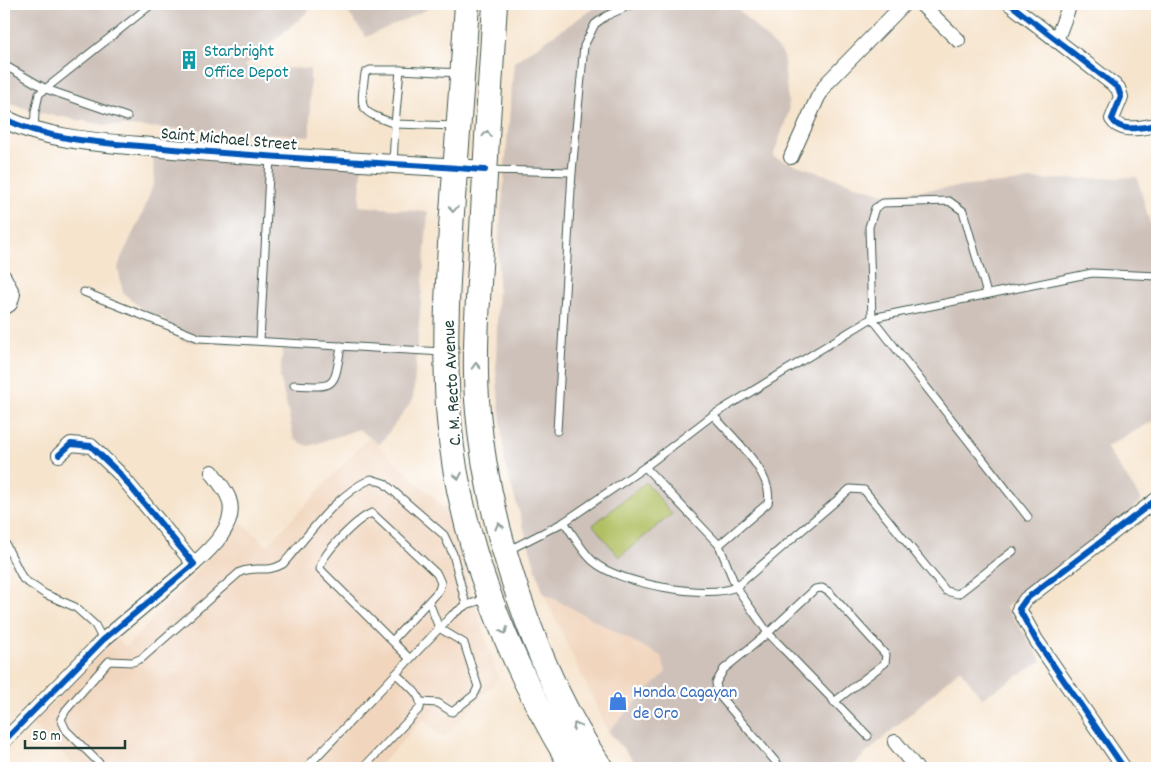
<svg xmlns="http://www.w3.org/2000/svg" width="1161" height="772" font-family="Dekko,sans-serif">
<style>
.built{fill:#f1d5bd}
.industrial{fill:#cec1ba}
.green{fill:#b1bf62;stroke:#687e4b}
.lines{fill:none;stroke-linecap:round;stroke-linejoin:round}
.service-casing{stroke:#3f564b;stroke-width:9}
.minor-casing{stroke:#3f564b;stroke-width:16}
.tertiary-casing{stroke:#3f564b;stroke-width:20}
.trunk-casing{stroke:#3f564b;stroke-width:26}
.service{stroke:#fff;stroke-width:7}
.minor{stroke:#fff;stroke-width:14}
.tertiary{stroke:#fff;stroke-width:18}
.trunk{stroke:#fff;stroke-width:24}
.cycleway-casing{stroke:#fff;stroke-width:9}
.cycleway{stroke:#0057b8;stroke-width:6}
.oneway{stroke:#8f9e9a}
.labels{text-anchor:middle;stroke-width:4.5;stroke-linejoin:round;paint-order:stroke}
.culture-label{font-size:18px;fill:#0d838f;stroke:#fff;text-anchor:start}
.street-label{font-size:18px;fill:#1f3d34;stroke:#fff}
.shop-label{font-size:18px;fill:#366cbe;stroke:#fff;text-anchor:start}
</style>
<rect width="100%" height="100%" fill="#fff"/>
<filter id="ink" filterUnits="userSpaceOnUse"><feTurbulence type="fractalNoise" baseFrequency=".02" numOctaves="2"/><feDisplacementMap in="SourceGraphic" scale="10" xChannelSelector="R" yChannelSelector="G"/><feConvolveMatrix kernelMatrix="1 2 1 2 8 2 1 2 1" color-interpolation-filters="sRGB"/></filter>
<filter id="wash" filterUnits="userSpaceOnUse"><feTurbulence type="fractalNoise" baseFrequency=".0096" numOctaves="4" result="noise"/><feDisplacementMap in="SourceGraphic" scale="20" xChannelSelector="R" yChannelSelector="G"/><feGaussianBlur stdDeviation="1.12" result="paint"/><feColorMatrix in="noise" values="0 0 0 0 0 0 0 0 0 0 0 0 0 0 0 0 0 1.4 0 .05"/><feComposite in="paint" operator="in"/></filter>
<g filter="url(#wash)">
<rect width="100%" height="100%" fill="#f6e4cd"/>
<g class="built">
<polygon points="369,437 445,508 498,677 492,686 443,738 423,719 377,768 78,768 32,725 115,637 126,647 242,523 267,546"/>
<polygon points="543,593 661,655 666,672 608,731"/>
</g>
<g class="industrial">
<polygon points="4,4 317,4 243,67 310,69 310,136 104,125 41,113 5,102"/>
<polygon points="342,4 439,4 366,37"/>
<polygon points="600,4 732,4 783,54 789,111 773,157 883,194 1032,180 1137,177 1150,223 1157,223 1157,419 1106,447 1142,501 1006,607 1042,661 982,698 960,669 850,768 640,768 608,731 666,672 661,656 543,593 505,465 496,370 499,236 514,62"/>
<polygon points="153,148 363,160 359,206 428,212 413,400 379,445 359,429 309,446 301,443 294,439 280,376 283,347 182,341 162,317 149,315 123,293 118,268 121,258 144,210 154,182"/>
</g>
<polygon class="green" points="646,482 672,514 619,557 593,525"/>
</g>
<g filter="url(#ink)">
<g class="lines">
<g class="service-casing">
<g id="service">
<polyline points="4,65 46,89 127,117"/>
<polyline points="456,126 395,124 400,70 460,73"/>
<polyline points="34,130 35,112 39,94 152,4"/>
<path d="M393 165 395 124C358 110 360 112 365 73L370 70H400"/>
<polyline points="488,170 572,172"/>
<polyline points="84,292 199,338 443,352"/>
<polyline points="987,294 963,211 949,201 883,203 875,208 869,227 872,318 1028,517"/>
<polyline points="260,341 270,157"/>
<path d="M294 385C337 388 334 388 341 346"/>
<path d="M713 415C731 436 775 474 768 503L719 545 736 587 768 633 868 736"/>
<polyline points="557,431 572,172 584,46 595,24 606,16 633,4"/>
<polyline points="645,467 719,545"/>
<path d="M564 522C573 534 582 552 594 562 617 583 708 600 736 587L850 489 864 490 869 496 946 591 958 594 1013 551"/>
<polyline points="4,541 23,579 45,594 75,607 95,625 103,640"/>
<polyline points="509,550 564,522 645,467 713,415 872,318 1092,273 1157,276"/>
<path d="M392 641 439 590 441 583 437 574 372 513C358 518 321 554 320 569L410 659"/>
<polyline points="421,702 438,703 452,712 474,695 478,687 464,643 439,628 429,602"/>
<path d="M104 768 66 730 61 719 66 710 109 661 133 662 142 658 240 572C259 565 265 574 283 564 309 535 335 495 371 479L384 483 444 535 453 554 466 605"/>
<polyline points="306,768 452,615 466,605 486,599"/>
<path d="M363 768 420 708C423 694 405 683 396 674"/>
<polyline points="781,768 718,694 716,683 724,669 768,633 815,589 822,588 829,592 886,655 885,663 834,702"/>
</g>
</g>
<g class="minor-casing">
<g id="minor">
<polyline points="921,4 958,40"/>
<path d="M1010 4 1118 88 1121 97 1112 119C1121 134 1142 127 1157 125"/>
<polyline points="1056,41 1070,4"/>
<polyline points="791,157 818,97 827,83 904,4"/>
<polyline points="4,277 13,294 10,304 4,308"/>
<path d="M194 564C211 549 238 524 229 499 226 490 217 480 212 472"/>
<polyline points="4,741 103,640 194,564 119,473 91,446 71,444 59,455"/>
<polyline points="895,742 916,768"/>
<polyline points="1124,768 1036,640 1019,609 1026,599 1157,499"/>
</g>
</g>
<g class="tertiary-casing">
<path id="tertiary" d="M4 119C52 142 110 143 163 148 270 158 377 162 485 170"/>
</g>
<g class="trunk-casing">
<g id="trunk">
<path d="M467 4C463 68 458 133 453 198 448 272 443 346 449 420 459 542 510 664 573 768"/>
<path d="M495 4C490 86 485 167 481 249 478 303 473 358 478 412 488 527 536 672 601 768"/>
</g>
</g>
<use href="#service" class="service"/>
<use href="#minor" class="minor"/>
<use href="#tertiary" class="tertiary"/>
<use href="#trunk" class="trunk"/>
<g class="cycleway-casing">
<g id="cycleway">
<path d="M1010 4 1118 88 1121 97 1112 119C1121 134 1142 127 1157 125"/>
<path d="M4 119C52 142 110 143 163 148 270 158 377 162 485 170"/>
<polyline points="4,741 103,640 194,564 119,473 91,446 71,444 59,455"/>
<polyline points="1124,768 1036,640 1019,609 1026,599 1157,499"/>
</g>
</g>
<use href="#cycleway" class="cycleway"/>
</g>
<defs><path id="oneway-chevron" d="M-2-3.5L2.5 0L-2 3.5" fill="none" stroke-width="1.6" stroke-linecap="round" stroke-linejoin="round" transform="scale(1.25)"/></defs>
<g class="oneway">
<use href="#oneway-chevron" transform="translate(487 134) rotate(-86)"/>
<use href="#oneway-chevron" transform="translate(453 209) rotate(94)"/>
<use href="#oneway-chevron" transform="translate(476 366) rotate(-91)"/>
<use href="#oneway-chevron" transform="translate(458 476) rotate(79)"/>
<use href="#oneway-chevron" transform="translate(499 526) rotate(-104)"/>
<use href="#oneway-chevron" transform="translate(504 631) rotate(66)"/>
<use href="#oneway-chevron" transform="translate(576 726) rotate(-119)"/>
</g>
</g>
<defs>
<g id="building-bare" transform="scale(1.5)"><path d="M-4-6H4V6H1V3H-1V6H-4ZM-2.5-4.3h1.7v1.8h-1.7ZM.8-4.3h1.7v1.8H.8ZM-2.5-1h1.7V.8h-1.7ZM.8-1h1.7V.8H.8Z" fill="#0f9aa8" stroke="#fff" stroke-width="2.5" paint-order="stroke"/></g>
<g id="shop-bare" transform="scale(1.5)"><path d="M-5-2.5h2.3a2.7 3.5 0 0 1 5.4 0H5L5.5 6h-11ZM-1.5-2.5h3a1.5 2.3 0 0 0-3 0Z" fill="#3f7fe0" stroke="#fff" stroke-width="2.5" paint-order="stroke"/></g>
</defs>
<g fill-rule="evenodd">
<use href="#building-bare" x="189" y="60"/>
<use href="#shop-bare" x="618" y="701"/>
</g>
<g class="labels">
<g class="culture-label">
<text x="204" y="56">Starbright<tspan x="204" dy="21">Office Depot</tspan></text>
</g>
<g class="street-label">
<text transform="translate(229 138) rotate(5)" y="6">Saint Michael Street</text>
<text transform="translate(451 383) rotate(-93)" y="6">C. M. Recto Avenue</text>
</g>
<g class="shop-label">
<text x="633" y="697">Honda Cagayan<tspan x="633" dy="21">de Oro</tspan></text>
</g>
</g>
<rect width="1161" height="772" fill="none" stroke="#fff" stroke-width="20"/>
<path d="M25 740v8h100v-8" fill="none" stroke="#1f3d34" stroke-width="2.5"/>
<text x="32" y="740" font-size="15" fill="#1f3d34" stroke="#ffffff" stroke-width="4" paint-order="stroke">50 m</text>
</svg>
